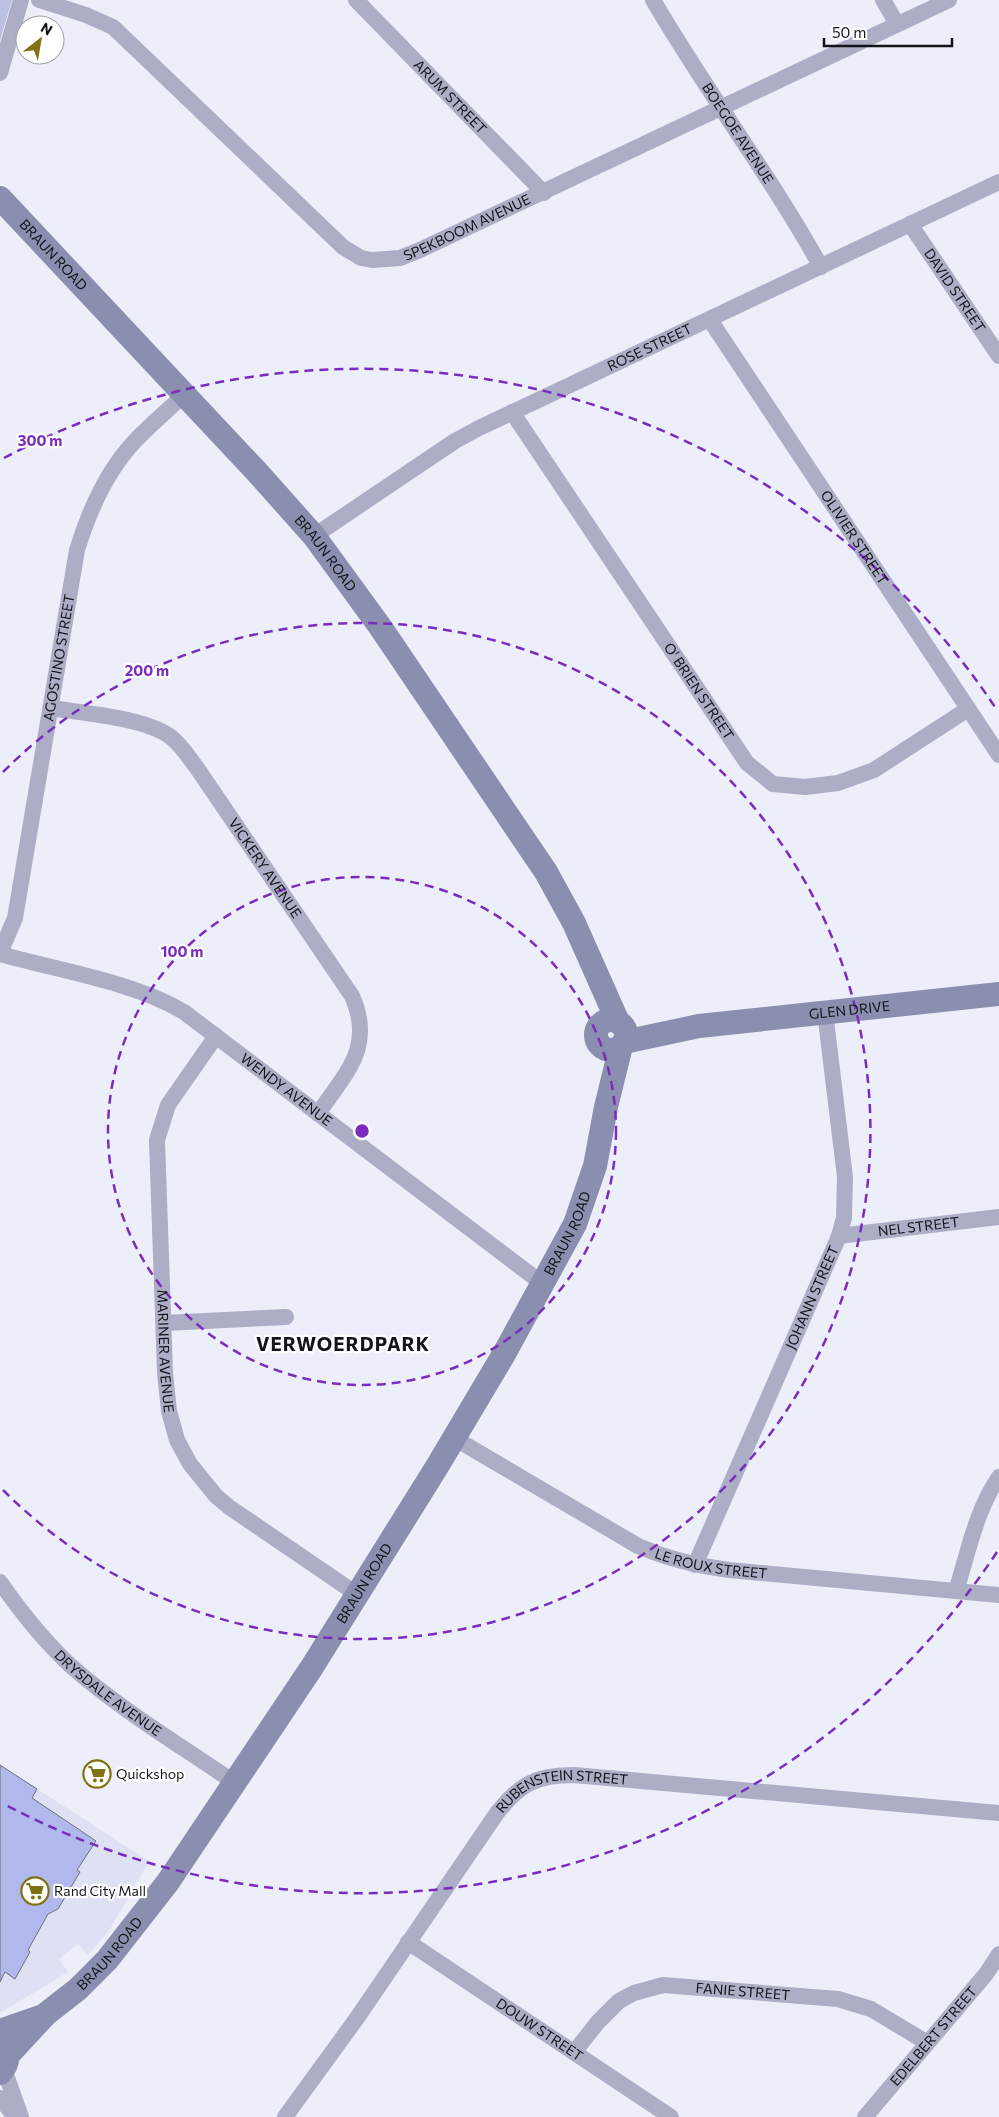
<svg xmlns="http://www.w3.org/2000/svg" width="999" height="2117" font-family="Commissioner,sans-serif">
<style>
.built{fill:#dee1f3}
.green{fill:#bdc2e2}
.building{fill:#b1b8eb;stroke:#6f717b}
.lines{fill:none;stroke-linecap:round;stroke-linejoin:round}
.street{stroke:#abaec5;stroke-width:16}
.secondary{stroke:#8a8eaf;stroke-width:24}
.ring{fill:none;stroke:#7b2cbf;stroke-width:2.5;stroke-dasharray:9 6}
.labels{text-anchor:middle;stroke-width:4.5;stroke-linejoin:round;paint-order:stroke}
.street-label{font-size:14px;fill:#131418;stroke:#fff}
.poi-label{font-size:14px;fill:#131418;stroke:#fff;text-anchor:start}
.district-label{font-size:19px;font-weight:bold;letter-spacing:1px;fill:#131418;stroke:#fff}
.centre{fill:#7b2cbf;stroke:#fff;stroke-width:2.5}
.ring-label{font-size:15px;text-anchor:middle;font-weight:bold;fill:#7b2cbf;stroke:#fff;stroke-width:4.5;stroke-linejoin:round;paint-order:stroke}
</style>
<rect width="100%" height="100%" fill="#eceef9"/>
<polygon class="built" points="0,1765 149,1861 109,1931 88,1955 78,1944 59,1959 68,1972 0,2013"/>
<polygon class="green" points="0,0 12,0 0,41"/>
<polygon class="building" points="0,1765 37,1789 32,1798 96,1841 77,1870 80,1872 58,1909 48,1914 28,1950 30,1952 15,1979 5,1972 0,1982"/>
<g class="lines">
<g class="street">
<path id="s1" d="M39 0 86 15 113 27 343 247 361 258 372 260 400 258 420 250 949 0"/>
<path id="s2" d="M356 0 544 193"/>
<path id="s3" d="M653 0C706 91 770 175 821 267"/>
<polyline points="883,0 897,24"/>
<polyline points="0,73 21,0"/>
<path id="s4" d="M910 224 999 356"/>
<path id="s5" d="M710 320 999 755"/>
<path id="s6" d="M512 412 747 763 773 784 805 787 838 783 874 770 968 709"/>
<path id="s7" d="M314 536 455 441 479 428 999 182"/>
<path id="s8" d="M51 708C83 713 148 718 172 738 182 746 189 758 197 768L352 996C375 1048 345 1073 318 1114"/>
<path id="s9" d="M0 953 15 918 77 550C89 511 106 472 134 442 150 425 168 410 185 394"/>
<path id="s10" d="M0 954C57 970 134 982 184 1012L543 1284"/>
<path id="s11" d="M216 1036 168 1105 157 1140 165 1373 169 1411 177 1440 190 1464 216 1496 229 1507 358 1595"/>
<path id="s12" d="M839 1236 999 1217"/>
<polyline points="165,1323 286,1317"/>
<path id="s13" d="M454 1438 638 1546C668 1559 697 1566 729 1570L999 1595"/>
<path id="s14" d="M695 1565 839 1236 844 1218 845 1177 825 1012"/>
<path id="s15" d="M0 1582C21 1612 44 1641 71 1666 121 1710 180 1745 235 1783"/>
<path d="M956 1591C968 1553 976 1510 999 1477"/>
<path id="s16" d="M408 1942 671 2117"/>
<path id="s17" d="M575 2051 598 2022 619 2001 634 1993 663 1985 838 1999 871 2009 926 2042"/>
<polyline points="4,2069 21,2117"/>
<polyline points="0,2098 15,2117"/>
<path id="s18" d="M285 2117 357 2018 497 1813C520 1784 536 1775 574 1775L999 1813"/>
<path id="s19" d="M865 2117 986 1974 999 1954"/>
</g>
<g class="secondary">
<path id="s20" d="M0 198 257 472 314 536 381 628 546 872 574 923 618 1022"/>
<circle cx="611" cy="1035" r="15"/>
<path id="s21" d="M624 1042 699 1026 999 994"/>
<polyline points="0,2031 40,2017"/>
<path id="s22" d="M8 2055 46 2014 78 1989 107 1960 168 1882 312 1667 438 1465 504 1354 575 1224 595 1166 606 1107 621 1046"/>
<path d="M0 2073C10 2063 9 2051 1 2041"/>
</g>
</g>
<g class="ring">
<circle cx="362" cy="1131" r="254"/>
<path d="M3 772A508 508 0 1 1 3 1490"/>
<path d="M997 1552A762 762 0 0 1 4 1804M4 458A762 762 0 0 1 997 710"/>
</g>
<defs>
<g id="supermarket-ring" transform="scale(1.4375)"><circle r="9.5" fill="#fff" stroke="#807111" stroke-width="1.5"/><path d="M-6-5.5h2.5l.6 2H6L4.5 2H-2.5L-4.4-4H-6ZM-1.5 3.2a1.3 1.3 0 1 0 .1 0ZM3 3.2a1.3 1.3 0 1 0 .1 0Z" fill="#807111"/></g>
</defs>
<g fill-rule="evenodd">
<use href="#supermarket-ring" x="97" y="1774"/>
<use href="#supermarket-ring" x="35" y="1891"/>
</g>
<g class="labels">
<g class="street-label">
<text dy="5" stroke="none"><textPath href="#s2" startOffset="135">ARUM STREET</textPath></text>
<text dy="5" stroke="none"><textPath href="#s3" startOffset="158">BOEGOE AVENUE</textPath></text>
<text dy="5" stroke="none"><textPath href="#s1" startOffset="531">SPEKBOOM AVENUE</textPath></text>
<text dy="5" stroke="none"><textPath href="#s20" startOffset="78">BRAUN ROAD</textPath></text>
<text dy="5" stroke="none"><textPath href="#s4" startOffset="80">DAVID STREET</textPath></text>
<text dy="5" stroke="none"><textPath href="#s7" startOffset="386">ROSE STREET</textPath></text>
<text dy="5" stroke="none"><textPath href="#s5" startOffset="261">OLIVIER STREET</textPath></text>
<text dy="5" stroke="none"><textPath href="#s20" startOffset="482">BRAUN ROAD</textPath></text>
<text dy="5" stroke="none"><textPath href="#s9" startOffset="302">AGOSTINO STREET</textPath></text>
<text dy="5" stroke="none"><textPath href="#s6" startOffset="336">O' BRIEN STREET</textPath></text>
<text dy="5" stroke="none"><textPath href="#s8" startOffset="286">VICKERY AVENUE</textPath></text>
<text dy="5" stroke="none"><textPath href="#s21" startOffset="228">GLEN DRIVE</textPath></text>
<text dy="5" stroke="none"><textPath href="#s10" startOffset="322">WENDY AVENUE</textPath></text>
<text dy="5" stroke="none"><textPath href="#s12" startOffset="80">NEL STREET</textPath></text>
<text dy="5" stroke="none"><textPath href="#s22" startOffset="999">BRAUN ROAD</textPath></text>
<text dy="5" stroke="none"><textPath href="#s14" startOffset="292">JOHANN STREET</textPath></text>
<text dy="5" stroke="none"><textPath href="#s11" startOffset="332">MARINER AVENUE</textPath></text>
<text dy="5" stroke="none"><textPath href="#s13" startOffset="289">LE ROUX STREET</textPath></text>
<text dy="5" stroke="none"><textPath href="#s22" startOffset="594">BRAUN ROAD</textPath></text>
<text dy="5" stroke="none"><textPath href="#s15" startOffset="156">DRYSDALE AVENUE</textPath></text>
<text dy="5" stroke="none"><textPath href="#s18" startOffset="444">RUBENSTEIN STREET</textPath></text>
<text dy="5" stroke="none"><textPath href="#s22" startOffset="144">BRAUN ROAD</textPath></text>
<text dy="5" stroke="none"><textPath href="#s17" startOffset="194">FANIE STREET</textPath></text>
<text dy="5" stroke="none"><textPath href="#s16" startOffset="158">DOUW STREET</textPath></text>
<text dy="5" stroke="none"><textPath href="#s19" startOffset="106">EDELBERT STREET</textPath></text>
</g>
<g class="poi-label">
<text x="116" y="1779">Quickshop</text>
<text x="54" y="1896">Rand City Mall</text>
</g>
<g class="district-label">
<text x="343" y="1351">VERWOERDPARK</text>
</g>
</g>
<circle cx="362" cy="1131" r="8" class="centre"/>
<g class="ring-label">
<text x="40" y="446">300 m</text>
<text x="147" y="676">200 m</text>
<text x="182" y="957">100 m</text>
</g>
<g transform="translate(40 40) rotate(31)"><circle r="24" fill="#ffffff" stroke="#a1a1a3"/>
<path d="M0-4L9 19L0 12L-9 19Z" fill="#807111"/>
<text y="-8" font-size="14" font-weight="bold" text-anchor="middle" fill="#131418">N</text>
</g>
<path d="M824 38v8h128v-8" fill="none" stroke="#131418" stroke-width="2.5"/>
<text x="832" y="38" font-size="15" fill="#131418" stroke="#ffffff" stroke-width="4" paint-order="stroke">50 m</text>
</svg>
